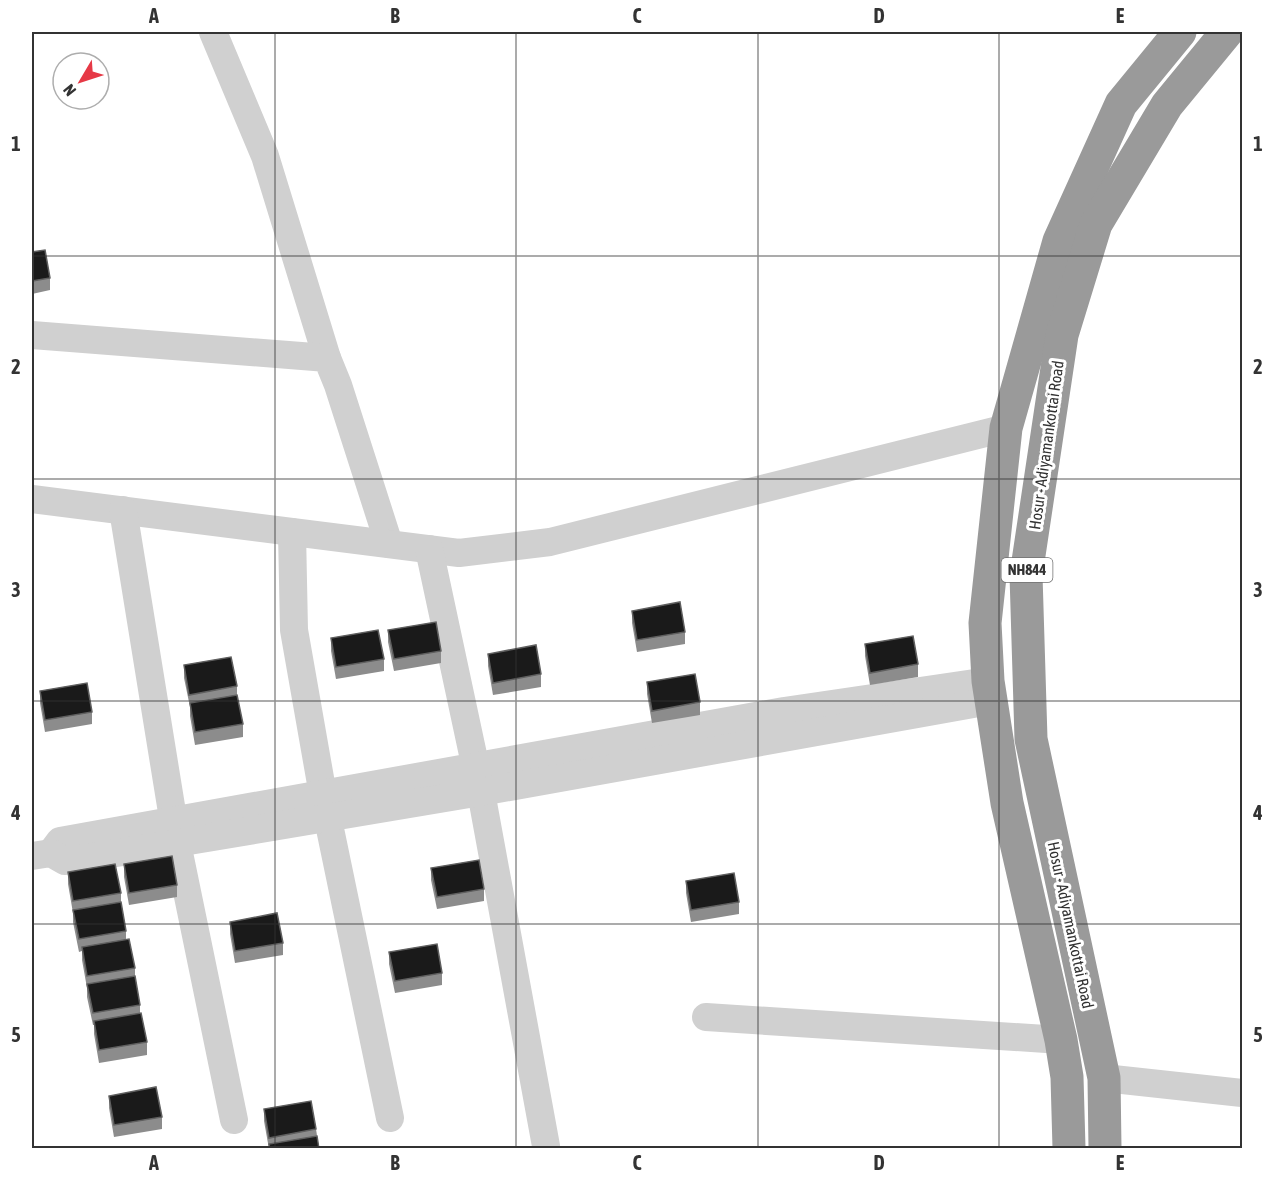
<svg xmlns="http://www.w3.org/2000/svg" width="1274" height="1180" font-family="'Asap Condensed',sans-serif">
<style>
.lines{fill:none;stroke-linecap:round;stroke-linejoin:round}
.minor{stroke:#d0d0d0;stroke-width:28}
.highway{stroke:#9a9a9a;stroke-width:33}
.wall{fill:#8c8c8c}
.building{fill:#1a1a1a;stroke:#5f5f5f;stroke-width:1.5}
.grid{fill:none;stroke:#333;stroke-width:1.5;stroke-opacity:0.55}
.labels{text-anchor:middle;stroke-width:6;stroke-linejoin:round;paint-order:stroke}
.shield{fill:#fff;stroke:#707070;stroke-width:1.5}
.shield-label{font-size:15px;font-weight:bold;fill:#333}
.street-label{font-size:16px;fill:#333;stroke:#fff}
.neatline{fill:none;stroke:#333;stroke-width:2}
.grid-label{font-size:20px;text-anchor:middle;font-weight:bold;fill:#333}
</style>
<rect width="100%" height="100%" fill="#fff"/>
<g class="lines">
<g class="minor">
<polyline points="213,32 265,156 327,358"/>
<polyline points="32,335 327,358 338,385 389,544"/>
<polyline points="32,499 459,553 550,542 1006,428"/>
<polyline points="123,510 177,843 234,1120"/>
<polyline points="292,532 294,630 323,795 390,1118"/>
<polyline points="429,549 481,792 546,1146"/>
<polyline points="51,853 60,841 784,711 988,681"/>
<polyline points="32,856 51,853 65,861 123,852 481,792 990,701"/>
<polyline points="706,1017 1061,1040"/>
<polyline points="1104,1078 1242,1093"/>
</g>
<g class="highway">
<polyline points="1069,1148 1067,1077 1061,1040 1007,803 988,681 985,623 1006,428 1059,241 1121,104 1180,32"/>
<polyline points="1105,1148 1104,1078 1031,739 1026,575 1062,335 1096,224 1167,105 1227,32"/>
</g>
</g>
<g class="wall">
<polygon points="32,252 50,278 50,290 32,294"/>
<polygon points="632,611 685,632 685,644 637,652 632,623"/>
<polygon points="388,630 441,651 441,663 394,671 388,642"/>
<polygon points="331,638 384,659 384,671 336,679 331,651"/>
<polygon points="865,644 918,664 918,677 870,685 865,656"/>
<polygon points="488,654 541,674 541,687 493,695 488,666"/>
<polygon points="184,665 237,686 237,695 243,724 243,737 195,745 190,716 190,707 184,678"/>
<polygon points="647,682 700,702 700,715 652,723 647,694"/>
<polygon points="40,691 92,712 92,724 45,732 40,703"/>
<polygon points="124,864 177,885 177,897 129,905 124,877"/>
<polygon points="431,868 484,889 484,901 437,909 431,880"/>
<polygon points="68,872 121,893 121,902 126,931 126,939 135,968 135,976 140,1005 140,1013 147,1042 147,1055 99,1063 94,1034 94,1025 93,1025 87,997 87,988 82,960 82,951 79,952 73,922 73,913 68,884"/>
<polygon points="686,881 739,902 739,914 691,922 686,893"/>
<polygon points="230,922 283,943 283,955 235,963 230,934"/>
<polygon points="389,952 442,973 442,985 395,993 389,964"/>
<polygon points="109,1096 162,1117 162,1129 114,1137 109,1108"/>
<polygon points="264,1109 316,1129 319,1149 269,1149 264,1121"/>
</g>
<g class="building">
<polygon points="45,250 50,278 32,281 32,252"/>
<polygon points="680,602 685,632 637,640 632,611"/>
<polygon points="436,622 441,651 394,659 388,630"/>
<polygon points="378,630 384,659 336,667 331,638"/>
<polygon points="913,636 918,664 870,673 865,644"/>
<polygon points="536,645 541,674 493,683 488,654"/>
<polygon points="231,657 237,686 189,695 184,665"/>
<polygon points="695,674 700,702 652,711 647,682"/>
<polygon points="87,683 92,712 45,720 40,691"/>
<polygon points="237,695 243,724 195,732 190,703"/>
<polygon points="172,856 177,885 129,893 124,864"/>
<polygon points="479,860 484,889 437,897 431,868"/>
<polygon points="115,864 121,893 73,901 68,872"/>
<polygon points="734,873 739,902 691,910 686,881"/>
<polygon points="121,902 126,931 79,939 73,910"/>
<polygon points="277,913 283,943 235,951 230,922"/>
<polygon points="129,939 135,968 87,976 82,947"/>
<polygon points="437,944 442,973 395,981 389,952"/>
<polygon points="135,976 140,1005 93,1013 87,984"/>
<polygon points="141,1013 147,1042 99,1050 94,1021"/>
<polygon points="156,1087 162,1117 114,1125 109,1096"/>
<polygon points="311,1101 316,1129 269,1138 264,1109"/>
<polygon points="317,1136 319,1149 270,1149 269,1144"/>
</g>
<path class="grid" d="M275 32V1148M516 32V1148M758 32V1148M999 32V1148M32 256H1242M32 479H1242M32 701H1242M32 924H1242"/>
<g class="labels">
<rect class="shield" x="1001.5" y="558" width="51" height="24" rx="4.5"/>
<g class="shield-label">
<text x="1027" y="575">NH844</text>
</g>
<g class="street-label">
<text transform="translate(1046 445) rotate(-82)" y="6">Hosur - Adiyamankottai Road</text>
<text transform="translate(1071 925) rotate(78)" y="6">Hosur - Adiyamankottai Road</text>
</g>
</g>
<rect width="1274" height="1180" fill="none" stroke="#ffffff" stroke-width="66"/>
<g transform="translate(81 81) rotate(231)"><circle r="28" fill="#ffffff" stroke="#adadad" stroke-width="1.5"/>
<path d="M0-4.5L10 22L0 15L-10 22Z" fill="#e63946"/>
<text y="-9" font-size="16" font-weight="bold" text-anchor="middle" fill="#333333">N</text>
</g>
<rect x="33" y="33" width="1208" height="1114" class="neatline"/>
<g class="grid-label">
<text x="154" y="23">A</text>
<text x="395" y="23">B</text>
<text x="637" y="23">C</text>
<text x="879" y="23">D</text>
<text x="1120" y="23">E</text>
<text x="16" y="151">1</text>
<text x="1258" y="151">1</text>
<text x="16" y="374">2</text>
<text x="1258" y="374">2</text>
<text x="16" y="597">3</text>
<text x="1258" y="597">3</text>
<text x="16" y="820">4</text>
<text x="1258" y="820">4</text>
<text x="16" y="1042">5</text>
<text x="1258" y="1042">5</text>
<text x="154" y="1170">A</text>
<text x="395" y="1170">B</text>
<text x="637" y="1170">C</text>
<text x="879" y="1170">D</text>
<text x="1120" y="1170">E</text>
</g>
</svg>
